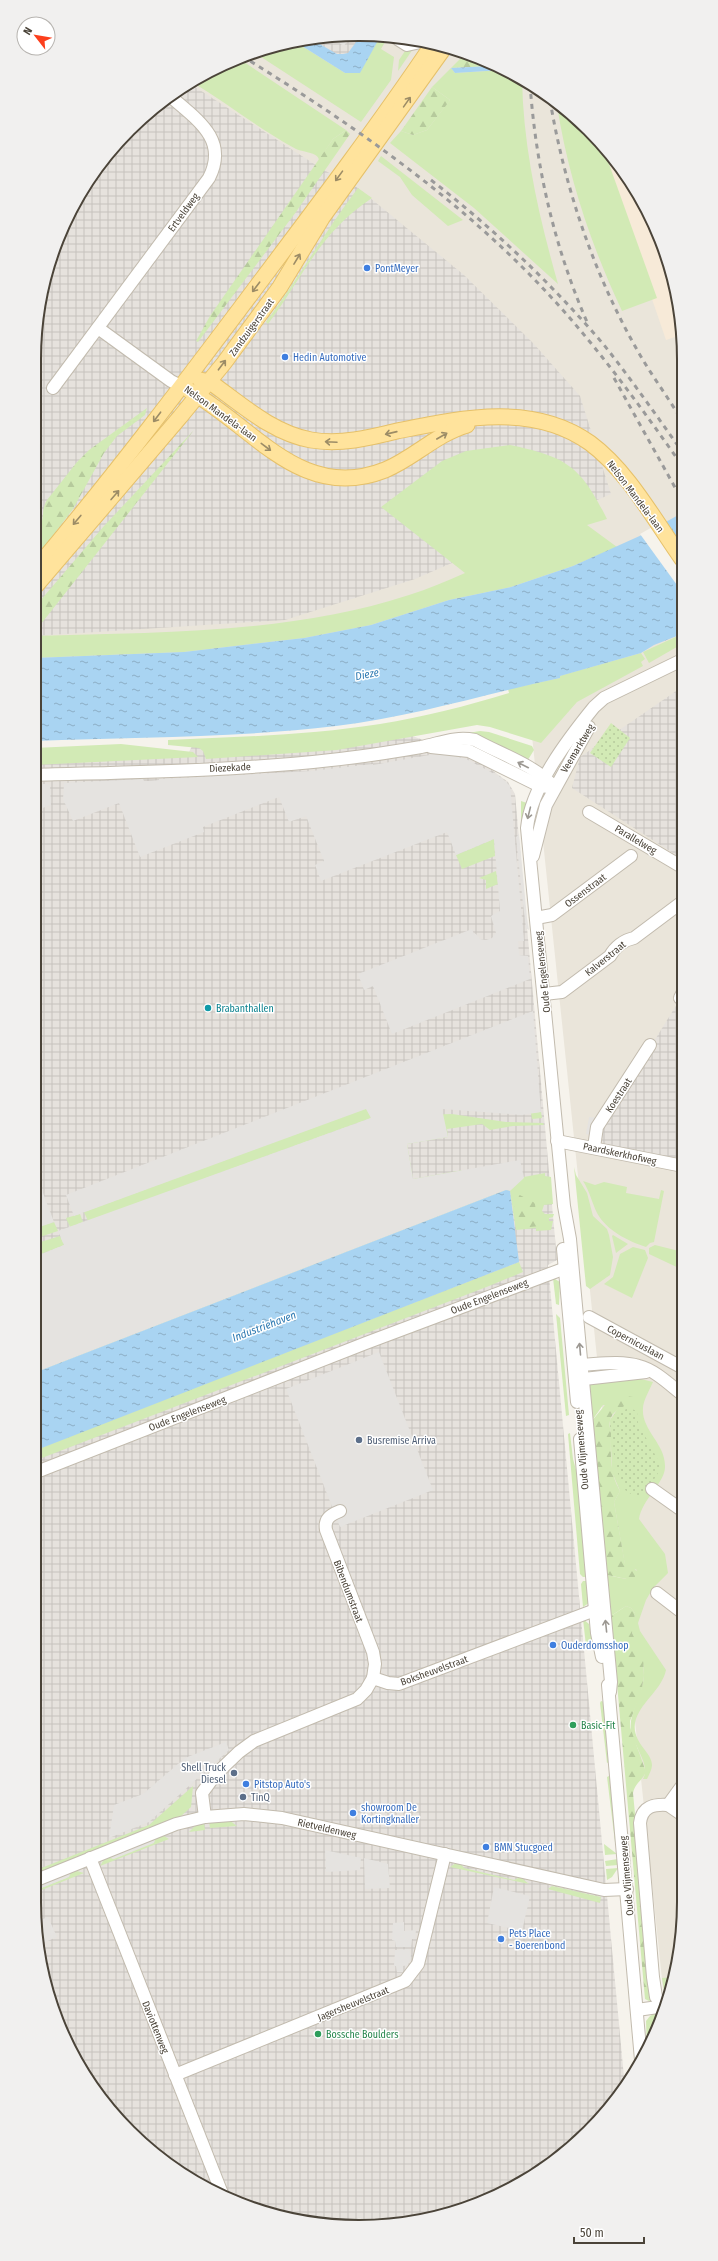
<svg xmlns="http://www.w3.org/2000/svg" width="718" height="2261" font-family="'Fira Sans Condensed',sans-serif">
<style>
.residential{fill:#eae5da}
.commercial{fill:#f7ead8}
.industrial{fill:url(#industrial-grid)}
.grass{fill:#d2eab5}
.forest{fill:url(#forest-firs)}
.park{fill:url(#park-dots)}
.parking{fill:#e5e3e0}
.water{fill:url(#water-ripples)}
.pier{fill:#f6f3ec}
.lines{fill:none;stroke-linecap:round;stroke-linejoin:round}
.minor-casing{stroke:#c2bbae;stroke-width:14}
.major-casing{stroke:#e6c16a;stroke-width:17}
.minor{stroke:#fff;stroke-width:12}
.major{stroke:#ffe39c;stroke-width:15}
.rail{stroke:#9a9a9a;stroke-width:3;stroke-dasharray:5 5;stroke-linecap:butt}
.oneway{stroke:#9c8c66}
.oneway2{stroke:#9c9892}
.shop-dot{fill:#3f7fe0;stroke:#fff;stroke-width:1.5}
.culture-dot{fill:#0f9aa8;stroke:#fff;stroke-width:1.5}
.service-dot{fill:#5c6f8a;stroke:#fff;stroke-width:1.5}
.leisure-dot{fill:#2e9e5b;stroke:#fff;stroke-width:1.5}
.labels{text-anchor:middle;stroke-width:3;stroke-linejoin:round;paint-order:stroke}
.street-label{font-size:10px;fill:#4b4439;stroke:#fff}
.shop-label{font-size:10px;fill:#366cbe;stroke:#fff;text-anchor:start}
.culture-label{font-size:10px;fill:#0d838f;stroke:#fff;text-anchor:start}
.service-label{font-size:10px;fill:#4e5e75;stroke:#fff;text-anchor:start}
.leisure-label{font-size:10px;fill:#27864d;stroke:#fff;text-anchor:start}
.water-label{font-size:11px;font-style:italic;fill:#2e7ab2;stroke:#fff}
.rim{fill:none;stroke:#4b4439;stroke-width:2}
</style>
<defs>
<pattern id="industrial-grid" width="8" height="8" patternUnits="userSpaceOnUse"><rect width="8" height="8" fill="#e6e2dd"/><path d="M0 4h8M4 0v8" fill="none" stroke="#c7c3be"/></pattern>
<pattern id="forest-firs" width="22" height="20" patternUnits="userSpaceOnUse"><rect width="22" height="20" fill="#d2eab5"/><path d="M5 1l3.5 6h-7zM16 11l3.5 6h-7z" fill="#b6ca9c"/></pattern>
<pattern id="park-dots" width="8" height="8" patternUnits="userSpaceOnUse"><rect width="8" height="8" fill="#d2eab5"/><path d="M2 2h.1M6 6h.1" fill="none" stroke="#b6ca9c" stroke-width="1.8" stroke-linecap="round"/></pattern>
<pattern id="water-ripples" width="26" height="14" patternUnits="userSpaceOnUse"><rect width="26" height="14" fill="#a9d4f2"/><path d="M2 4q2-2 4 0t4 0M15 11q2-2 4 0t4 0" fill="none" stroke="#8caec5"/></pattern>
</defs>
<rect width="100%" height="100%" fill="#f6f3ec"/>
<polygon class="residential" points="359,34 423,40 521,77 589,129 651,215 681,316 684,1902 678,1966 665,2008 518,602 190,675 34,659 34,359 40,295 59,234 89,178 129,129 179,89 235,59 296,40"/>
<polygon class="commercial" points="608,156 651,215 681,316 681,335 666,340 614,188"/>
<g class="industrial">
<polygon points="359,34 387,37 364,76 304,39"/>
<polygon points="189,83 322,169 358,188 464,275 534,344 580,396 611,494 415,579 285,620 34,636 34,359 40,295 59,234 89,178 129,129 179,89"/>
<polygon points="682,687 682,859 572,788 580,757"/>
<polygon points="402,732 481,762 508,782 515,794 557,1260 548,1265 625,2088 589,2132 540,2172 443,2216 380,2226 317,2224 215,2193 161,2160 115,2116 59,2026 40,1965 34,1902 34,1448 506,1190 34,1373 34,759 188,754 193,744"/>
<polygon points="682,996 683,1161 608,1146 599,1140 604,1122"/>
</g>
<g class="grass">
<polygon points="380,37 388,37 381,49 394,57 391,80 361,122 255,53 294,41 345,73"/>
<polygon points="413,49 398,71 399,60 405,51"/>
<path d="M238 58 346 130 333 139 319 160C318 152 302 152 296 149 259 129 227 103 192 82Z"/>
<path d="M451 68 455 73 502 70 522 78C523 148 539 217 558 284L474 208 390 143 401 131 413 135 427 130 450 100 432 87Z"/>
<path d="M557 105 589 129 604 150 657 298 622 311C591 245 568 177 557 105Z"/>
<polygon points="381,156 463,220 448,226 412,195 400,177 378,161"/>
<path d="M358 188 372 198C319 233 304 276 268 324L266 322C299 278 325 231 358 188Z"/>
<path d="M510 445C568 457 581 467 607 519L587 525 617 547 573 566 511 587 449 600 371 625 304 638 184 652 34 658V636C157 632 291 634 409 595 428 589 447 581 465 573L381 507 442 461 466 451Z"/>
<polygon points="682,634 682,644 649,663 643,652"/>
<path d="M641 653 645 659 641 662 643 666 577 702 541 743 490 727 477 725 337 750 206 759 203 751 199 748 168 745V740C239 737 310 735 380 724 423 717 467 706 509 693L508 689 560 678 559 676Z"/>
<polygon points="480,731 489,732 532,746 534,750 526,763 462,734"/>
<polygon points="121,744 193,752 198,757 34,765 34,748"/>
<polygon points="521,801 527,803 521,827"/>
<polygon points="494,839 495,856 462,869 456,855"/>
<polygon points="496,871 498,884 486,889 486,880 479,878"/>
<polygon points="367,1108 371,1118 88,1221 84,1212"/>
<polygon points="541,1112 542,1118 532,1119 531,1113"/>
<polygon points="452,1114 506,1122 543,1123 544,1125 513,1126 490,1130 482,1124 447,1129 448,1137 407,1144 413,1179 463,1170 416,1188 393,1116"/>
<polygon points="574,1167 576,1175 587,1193 593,1216 607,1229 609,1235 613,1257 610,1275 590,1289 586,1286"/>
<polygon points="545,1173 545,1176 551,1177 553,1204 544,1205 542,1211 545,1214 554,1214 553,1217 549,1218 549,1221 553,1221 551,1230 536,1231 536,1228 516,1230 510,1191 506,1190 34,1373 466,1188"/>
<path d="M583 1181 595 1185 604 1182 627 1187 626 1193 659 1199 661 1190 664 1191 654 1242 650 1243 646 1247C628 1241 607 1231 597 1213 592 1203 590 1192 583 1181Z"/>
<polygon points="80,1214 83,1222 70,1227 66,1218"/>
<polygon points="54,1222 58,1231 34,1239 34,1228"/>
<polygon points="613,1235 628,1244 616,1253 612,1236"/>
<polygon points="60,1236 64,1245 34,1257 34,1244"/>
<polygon points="655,1245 683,1252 683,1270 649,1254 649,1248"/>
<polygon points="633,1247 645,1250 648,1258 632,1298 604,1284 613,1277 620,1254"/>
<polygon points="519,1262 523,1272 489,1286 34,1461 34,1451 74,1434"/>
<polygon points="553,1278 560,1282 559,1305 556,1304"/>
<polygon points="556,1314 560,1318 569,1415 566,1416"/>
<path d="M637 1378 653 1382C650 1389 643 1401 643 1408 641 1430 666 1444 665 1467 665 1483 642 1499 639 1519L665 1554 668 1573 653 1588 646 1600 638 1623 640 1631 666 1670C662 1690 639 1703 635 1723 632 1743 652 1752 652 1765 652 1769 649 1775 647 1779H643C651 1765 634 1747 631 1731 628 1714 643 1695 644 1675 645 1655 634 1648 632 1632 631 1625 634 1619 635 1613L631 1608 626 1606 611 1616 607 1575 626 1579 637 1570 625 1565 614 1502 620 1491 612 1472 610 1420 617 1410 623 1406 603 1405 591 1422 589 1382Z"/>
<polygon points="570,1433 573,1459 578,1477 587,1577 583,1577 580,1574 568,1434"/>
<polygon points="583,1581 587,1581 589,1603 583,1607 581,1584"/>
<polygon points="583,1619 589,1624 593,1645 586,1646"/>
<polygon points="601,1701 604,1702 609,1762 607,1763 600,1703"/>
<polygon points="609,1776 611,1777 617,1841 615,1842 607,1777"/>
<polygon points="193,1786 191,1807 180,1817 34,1876 34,1871 149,1825"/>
<polygon points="229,1820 237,1826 210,1828 209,1822"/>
<polygon points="204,1823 205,1830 189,1832 195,1826"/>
<polygon points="164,1836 169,1839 100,1866 103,1861 109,1857 113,1859 154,1842 156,1837"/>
<polygon points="604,1844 617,1854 605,1855"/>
<polygon points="618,1859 618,1865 606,1866 605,1861"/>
<polygon points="456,1863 461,1864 464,1868 514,1880 520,1877 529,1884 450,1867"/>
<polygon points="618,1868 612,1877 607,1880 606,1869"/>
<polygon points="77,1871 84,1873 34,1893 34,1891 69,1877 71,1872"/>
<polygon points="552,1886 601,1897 600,1903 548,1889"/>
<polygon points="674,1977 668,1996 664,1991 662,1978"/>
<polygon points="656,2013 659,2016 659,2026 647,2050 646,2021 650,2016"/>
</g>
<g class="forest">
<polygon points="463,56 491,66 451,68"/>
<polygon points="432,87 450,100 448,103 427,130 413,135 401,131"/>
<polygon points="346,130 350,134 296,212 198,342 196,341 210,316 333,139"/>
<path d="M147 408 145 415 117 436 104 453 73 509 34 560V534C48 518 39 514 47 500L77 462 89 450Z"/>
<polygon points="194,430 37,629 34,633 34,608 104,526"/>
<polygon points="516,1193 535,1203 536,1215 542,1223 540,1226 520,1228 518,1227 513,1196"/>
<path d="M625 1396 633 1397C627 1409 613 1407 610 1421 609 1424 610 1429 611 1433 611 1454 609 1472 620 1491L614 1502 625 1564 633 1567 638 1573 632 1580 607 1575 591 1422 609 1400Z"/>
<path d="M626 1606 631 1608 635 1613 632 1633 643 1656 644 1676 641 1693 630 1721V1727L646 1772C642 1781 635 1783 633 1793L653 2000 649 2001 645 1999 611 1616Z"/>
</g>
<g class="park">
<polygon points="611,723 630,738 611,767 590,753"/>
<polygon points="629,1408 637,1411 638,1423 659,1462 660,1470 644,1495 637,1498 625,1490 616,1469 610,1426 615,1414"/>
</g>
<g class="parking">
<polygon points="351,35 344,46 329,37"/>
<polygon points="435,754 452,755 468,760 502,778 510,786 524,941 518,941 519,955 528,956 530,979 392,1034 373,986 364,990 358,974 472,929 474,934 476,934 480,939 486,940 492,938 496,933 491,916 500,911 494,839 456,855 447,832 321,881 315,865 324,861 306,816 289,822 279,797 203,827 204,832 140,857 119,803 73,821 63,799 64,783 143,779 144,781 151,781 159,780 159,779 311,771 373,764 373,765"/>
<polygon points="34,784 48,784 50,786 51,805 34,811"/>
<polygon points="519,834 527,918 529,930 526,928 523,904 516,837"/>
<polygon points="533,1011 541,1112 522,1115 442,1109 448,1137 407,1144 413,1179 520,1160 524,1178 510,1191 506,1190 34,1373 34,1257 64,1245 58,1231 371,1118 366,1109 74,1216 66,1195"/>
<polygon points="589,1117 599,1118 592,1136 586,1134"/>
<polygon points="34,1169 54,1222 34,1229"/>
<polygon points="379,1352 433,1490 340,1527 286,1389"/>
<polygon points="226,1742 229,1750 149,1822 109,1838 114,1805 143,1794 185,1758"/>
<polygon points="156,1837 154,1843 114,1859 109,1857"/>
<polygon points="325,1850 361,1858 360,1870 326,1872"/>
<polygon points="364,1858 388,1864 390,1888 365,1889"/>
<polygon points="71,1872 69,1877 34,1891 34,1887"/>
<polygon points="494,1887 530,1896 522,1931 487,1923"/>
<polygon points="48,1917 57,1937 38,1945 36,1922"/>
<polygon points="404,1922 404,1931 416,1930 415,1939 412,1939 411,1947 396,1947 395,1941 392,1940 393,1923"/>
<polygon points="409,1949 411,1956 408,1965 403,1966 403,1972 397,1972 396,1966 394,1966 395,1950"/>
</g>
<g class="water">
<polygon points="362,34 384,36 380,37 360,73 345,73 294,41 311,39 337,54 343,54 348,53"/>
<polygon points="491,66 502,70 455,73 451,68"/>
<path d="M682 513V634L654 645 641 653 560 676V678C485 694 412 717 336 726 236 738 134 737 34 741V658L184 652 304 638 371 625 449 600 511 587 573 566 644 534Z"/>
<polygon points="506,1190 510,1191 519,1262 34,1451 34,1373"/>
</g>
<polygon class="pier" points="663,521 682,548 682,592 640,534"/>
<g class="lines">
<g class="minor-casing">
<g id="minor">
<polyline points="396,38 407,45 425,41"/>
<polyline points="98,328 171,381 181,386"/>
<path d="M53 388 209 178C229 139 196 119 170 96"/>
<polyline points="431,747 469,751 540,786 549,787"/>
<path d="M34 775C133 772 233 771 331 760 361 757 392 752 421 747 441 743 455 736 475 740 500 754 535 765 554 787"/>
<polyline points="589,812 682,867"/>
<polyline points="533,856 546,805 589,727"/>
<polyline points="536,918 552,915 631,856"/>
<path d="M544 994 562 992 610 956C615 947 624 940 634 938L682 902"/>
<polyline points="680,998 682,994"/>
<polyline points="557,1141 683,1166"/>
<polyline points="594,1147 597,1127 650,1045"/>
<polyline points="563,1249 577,1402"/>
<polyline points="589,1317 683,1368"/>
<path d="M574 1365C595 1365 618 1360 639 1366 655 1370 670 1385 683 1395"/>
<polyline points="575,1380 646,1372"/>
<polyline points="580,1439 597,1633 602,1657"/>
<polyline points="34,1473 366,1343 571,1266"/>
<polyline points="652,1489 683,1511"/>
<path d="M340 1511C330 1515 324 1519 326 1530L373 1652 375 1664 373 1678"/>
<polyline points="657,1593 683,1613"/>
<polyline points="608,1685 641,2060"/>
<path d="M610 1692 611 1682 575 1295 570 1239 564 1206 527 828C531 787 568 739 594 707L604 698 682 660"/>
<polyline points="668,1805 684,1783"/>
<polyline points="668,1805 684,1816"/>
<polyline points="205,1817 202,1793 216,1774 239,1752 254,1741 357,1699 366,1690 373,1678 388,1683 399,1684 603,1607"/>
<polyline points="90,1858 223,2196"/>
<polyline points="34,1881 176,1824 205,1817 244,1814 282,1818 604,1890 627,1889"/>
<polyline points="637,2010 665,2006"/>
<path d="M663 2014 662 2005 656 1997 653 1977 640 1823C642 1806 654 1804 668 1805"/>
<polyline points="175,2075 405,1981 418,1964 445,1854"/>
</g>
</g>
<g class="major-casing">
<g id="major">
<path d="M200 380 210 382C241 404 272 433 311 440 340 445 369 438 397 431 461 418 533 402 590 443 628 471 655 521 682 559"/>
<path d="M190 391C254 427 302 503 385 470 414 458 436 434 467 425"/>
<path d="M34 571C114 476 189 377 263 278 321 201 379 124 433 44"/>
<polyline points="34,588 180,417 224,363 280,287 322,218 444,48"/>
</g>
</g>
<use href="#minor" class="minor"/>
<use href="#major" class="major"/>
<g class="rail">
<path d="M242 56C352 124 463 201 551 297 599 349 640 406 681 464"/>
<path d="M530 84C536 167 554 246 587 322"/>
<path d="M550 100C565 190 596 281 643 360 655 380 669 399 681 419"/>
<path d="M431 180C494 229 552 284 604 345 631 379 656 415 681 450"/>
<polyline points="614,378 682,500"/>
</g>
</g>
<defs><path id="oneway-shaft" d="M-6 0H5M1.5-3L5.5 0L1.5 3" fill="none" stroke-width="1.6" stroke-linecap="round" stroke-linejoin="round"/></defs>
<g class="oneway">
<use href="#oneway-shaft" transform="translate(407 102) rotate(-55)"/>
<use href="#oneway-shaft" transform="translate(339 176) rotate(126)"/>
<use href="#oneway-shaft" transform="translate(297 259) rotate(-59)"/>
<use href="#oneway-shaft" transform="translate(256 287) rotate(127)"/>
<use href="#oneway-shaft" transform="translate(222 365) rotate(-53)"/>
<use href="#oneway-shaft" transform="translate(157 417) rotate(127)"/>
<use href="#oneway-shaft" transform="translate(391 433) rotate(167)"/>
<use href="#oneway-shaft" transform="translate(442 436) rotate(-30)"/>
<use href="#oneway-shaft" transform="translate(331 442) rotate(-177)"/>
<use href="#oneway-shaft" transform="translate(266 447) rotate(37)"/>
<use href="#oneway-shaft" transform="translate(115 495) rotate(-49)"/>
<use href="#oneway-shaft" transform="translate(77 520) rotate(130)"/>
</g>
<g class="oneway2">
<use href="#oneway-shaft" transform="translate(523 765) rotate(-153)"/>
<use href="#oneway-shaft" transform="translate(529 813) rotate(104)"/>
<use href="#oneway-shaft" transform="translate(580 1349) rotate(-95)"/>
<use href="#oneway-shaft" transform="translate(606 1626) rotate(-96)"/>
</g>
<g class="shop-dot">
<circle cx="367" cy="268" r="4"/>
<circle cx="285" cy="357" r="4"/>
<circle cx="553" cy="1645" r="4"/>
<circle cx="246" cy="1784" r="4"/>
<circle cx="353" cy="1813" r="4"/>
<circle cx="486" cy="1847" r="4"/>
<circle cx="501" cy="1939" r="4"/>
</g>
<circle class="culture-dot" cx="208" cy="1008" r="4"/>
<g class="service-dot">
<circle cx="359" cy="1440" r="4"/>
<circle cx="234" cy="1773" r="4"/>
<circle cx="243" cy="1797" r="4"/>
</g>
<g class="leisure-dot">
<circle cx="573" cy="1725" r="4"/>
<circle cx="318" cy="2034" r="4"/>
</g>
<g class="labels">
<g class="street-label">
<text transform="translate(183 212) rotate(-54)" y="4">Ertveldweg</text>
<text transform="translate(251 327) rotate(-54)" y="4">Zandzuigerstraat</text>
<text transform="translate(221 413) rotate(36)" y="4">Nelson Mandela-laan</text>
<text transform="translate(636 496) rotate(53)" y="4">Nelson Mandela-laan</text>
<text transform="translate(577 748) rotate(-59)" y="4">Veemarktweg</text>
<text transform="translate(230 767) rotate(-3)" y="4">Diezekade</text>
<text transform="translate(636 839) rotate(31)" y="4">Parallelweg</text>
<text transform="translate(585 890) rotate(-37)" y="4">Ossenstraat</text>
<text transform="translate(605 958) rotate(-39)" y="4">Kalverstraat</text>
<text transform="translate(542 972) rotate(-96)" y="4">Oude Engelenseweg</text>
<text transform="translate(618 1095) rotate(-57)" y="4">Koestraat</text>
<text transform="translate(620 1153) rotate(12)" y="4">Paardskerkhofweg</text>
<text transform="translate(489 1296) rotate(-21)" y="4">Oude Engelenseweg</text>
<text transform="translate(636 1342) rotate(28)" y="4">Copernicuslaan</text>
<text transform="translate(187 1413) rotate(-21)" y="4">Oude Engelenseweg</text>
<text transform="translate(581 1450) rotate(-95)" y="4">Oude Vlijmenseweg</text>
<text transform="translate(349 1591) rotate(69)" y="4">Bibendumstraat</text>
<text transform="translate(434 1670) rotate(-20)" y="4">Boksheuvelstraat</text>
<text transform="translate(327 1828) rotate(13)" y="4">Rietveldenweg</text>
<text transform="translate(626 1876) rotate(-95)" y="4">Oude Vlijmenseweg</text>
<text transform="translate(353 2003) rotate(-22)" y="4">Jagersheuvelstraat</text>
<text transform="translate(156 2027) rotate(68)" y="4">Daviottenweg</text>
</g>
<g class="shop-label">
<text x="375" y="272">PontMeyer</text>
<text x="293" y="361">Hedin Automotive</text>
<text x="561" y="1649">Ouderdomsshop</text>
<text x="254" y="1788">Pitstop Auto's</text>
<text x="361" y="1811">showroom De<tspan x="361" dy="12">Kortingknaller</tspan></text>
<text x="494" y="1851">BMN Stucgoed</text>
<text x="509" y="1937">Pets Place<tspan x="509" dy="12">- Boerenbond</tspan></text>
</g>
<g class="culture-label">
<text x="216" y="1012">Brabanthallen</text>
</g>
<g class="service-label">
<text x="367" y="1444">Busremise Arriva</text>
<text x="226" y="1771" text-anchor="end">Shell Truck<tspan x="226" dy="12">Diesel</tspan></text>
<text x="251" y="1801">TinQ</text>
</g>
<g class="leisure-label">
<text x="581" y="1729">Basic-Fit</text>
<text x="326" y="2038">Bossche Boulders</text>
</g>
<g class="water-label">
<text transform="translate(367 674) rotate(-11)" y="4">Dieze</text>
<text transform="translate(264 1326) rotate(-21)" y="4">Industriehaven</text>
</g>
</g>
<path d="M0 0H718V2261H0ZM359 41H359A318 318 0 0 1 677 359V1902A318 318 0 0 1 359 2220H359A318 318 0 0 1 41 1902V359A318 318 0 0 1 359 41Z" fill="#f1f0ef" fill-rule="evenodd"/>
<path class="rim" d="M359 41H359A318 318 0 0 1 677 359V1902A318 318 0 0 1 359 2220H359A318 318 0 0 1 41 1902V359A318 318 0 0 1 359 41Z"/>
<g transform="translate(36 36) rotate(301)"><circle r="19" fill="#ffffff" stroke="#b7b4b0"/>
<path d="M0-3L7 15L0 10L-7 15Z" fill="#fc3f1d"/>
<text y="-6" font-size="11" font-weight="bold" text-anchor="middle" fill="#4b4439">N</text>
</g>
<path d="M574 2237v6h70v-6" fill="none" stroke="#4b4439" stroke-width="2"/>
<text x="580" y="2237" font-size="12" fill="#4b4439" stroke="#ffffff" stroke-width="3" paint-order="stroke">50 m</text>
</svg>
